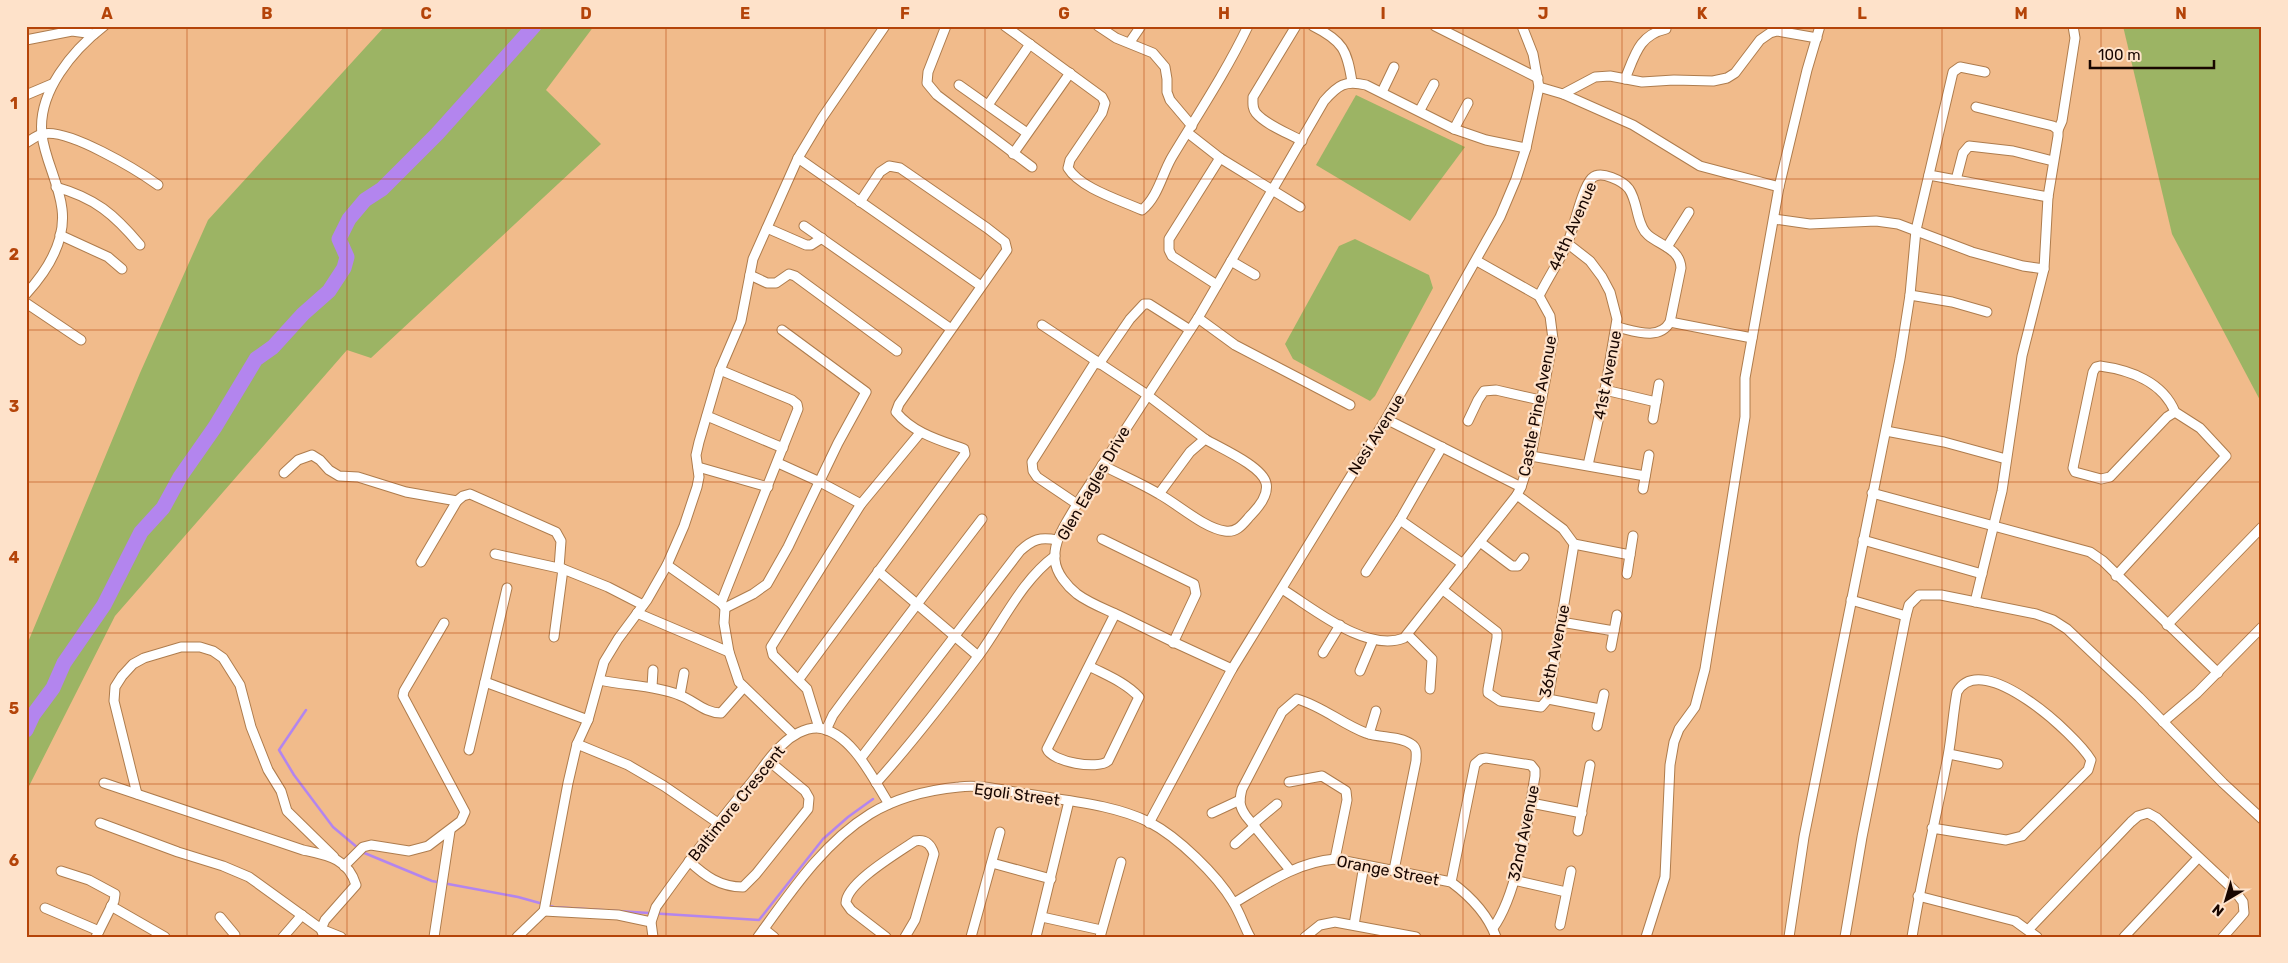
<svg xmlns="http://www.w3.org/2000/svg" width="2288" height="963" font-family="Rubik,sans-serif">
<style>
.green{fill:#9cb464}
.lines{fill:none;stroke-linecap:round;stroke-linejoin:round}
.stream{stroke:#b385ee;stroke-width:2.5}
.river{stroke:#b385ee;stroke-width:15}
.minor-casing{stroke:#ae7c4d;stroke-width:11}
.minor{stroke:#fff;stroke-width:9}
.grid{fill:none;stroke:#b44409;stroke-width:1;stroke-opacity:0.55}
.labels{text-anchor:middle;stroke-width:4.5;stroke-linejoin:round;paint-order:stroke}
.street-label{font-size:16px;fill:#180600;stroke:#fee2ca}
.neatline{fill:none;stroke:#b44409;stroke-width:2}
.grid-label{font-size:16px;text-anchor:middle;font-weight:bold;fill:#b44409}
</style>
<rect width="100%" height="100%" fill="#f1bb8b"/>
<g class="green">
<polygon points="385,26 594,26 546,90 601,144 371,358 347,350 115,616 26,792 26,647 140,373 208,220"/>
<polygon points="2123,26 2262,26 2262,404 2172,234"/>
<polygon points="1356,95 1465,147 1410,221 1316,165"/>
<polygon points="1355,239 1429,275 1433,288 1375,396 1370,401 1293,359 1285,344 1339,246"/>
</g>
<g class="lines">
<g class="stream">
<polyline points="306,710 279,750 294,775 333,827 358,848"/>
<polyline points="362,852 432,881 518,897 554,907 759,920 823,839 848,817 873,799"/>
</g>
<polyline class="river" points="26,730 33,715 53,688 64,663 104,605 141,532 163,508 180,477 215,427 256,359 273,347 303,314 329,291 344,268 347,257 339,239 349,219 365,200 382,189 437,134 534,26"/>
<g class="minor-casing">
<g id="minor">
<polyline points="946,26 928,72 927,83 937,95 1032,167"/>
<path d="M1005 26 1102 97 1105 103 1102 113 1070 160 1068 168C1080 188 1120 200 1142 210 1158 197 1162 174 1172 157 1198 114 1226 72 1248 26"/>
<polyline points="1098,26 1116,38 1153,53 1165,67 1167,79 1167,92 1170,100 1192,126"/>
<path d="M1296 26 1253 97C1253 103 1252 108 1256 113 1266 125 1288 133 1302 141"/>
<path d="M1313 26C1343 41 1347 50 1352 82"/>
<polyline points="1435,26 1538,78"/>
<polyline points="26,40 72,31 94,34"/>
<polyline points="1130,42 1141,26"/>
<path d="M1625 79C1635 55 1639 35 1666 29"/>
<polyline points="959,85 1027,133"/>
<polyline points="1539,87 1563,94 1633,125 1700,166 1779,187"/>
<polyline points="1382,92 1394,67"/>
<polyline points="1563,94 1595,77 1610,76 1642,82 1674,80 1713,81 1727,78 1735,73 1760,40 1770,33 1777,31 1817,38"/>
<polyline points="26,95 52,84"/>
<polyline points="988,105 1030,44"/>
<polyline points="1420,110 1434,84"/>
<polyline points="1454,129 1468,103"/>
<polyline points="2058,130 2062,121 2075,38 2073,26"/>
<polyline points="1188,133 1220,158"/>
<path d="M26 143C31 140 37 135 43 134 68 128 137 170 158 185"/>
<polyline points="1013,154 1070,73"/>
<polyline points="798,158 981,286"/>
<polyline points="1929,175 2048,197"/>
<polyline points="1956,180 1963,153 1969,146 2013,151 2053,161"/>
<path d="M56 187C95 198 114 214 140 245"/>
<polyline points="1774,219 1810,224 1876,221 1898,224 1972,252 2023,266 2044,269"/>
<polyline points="804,226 951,329"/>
<polyline points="767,228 806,245 811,245 822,238"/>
<polyline points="60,235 108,257 122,269"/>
<polyline points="1567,243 1590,261 1602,277 1610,292 1617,319 1605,390 1588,465"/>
<polyline points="1667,247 1689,212"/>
<polyline points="1231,261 1255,275"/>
<polyline points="750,275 767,283 776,283 789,274 795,276 897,351"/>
<polyline points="1217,285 1172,256 1169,250 1169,239 1220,158 1300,207"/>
<path d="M26 294C47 271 66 241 62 209 59 183 45 160 42 135 37 92 73 50 104 26"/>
<polyline points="1910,295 1952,302 1987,312"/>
<path d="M1539 296C1548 278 1560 260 1568 242 1574 227 1582 188 1592 178 1601 170 1623 181 1629 189 1634 196 1636 207 1638 215 1640 222 1642 230 1648 235 1661 246 1680 249 1681 268L1670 322C1659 341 1635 331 1617 327"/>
<polyline points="26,303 81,340"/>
<polyline points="1198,318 1235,345 1350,405"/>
<polyline points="1670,322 1752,338"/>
<polyline points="1042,325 1146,394 1205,439"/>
<polyline points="1099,364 1130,319 1144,304 1149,304 1190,330"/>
<polyline points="720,370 792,400 797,404 798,409 721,603"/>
<polyline points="1605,390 1656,402"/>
<polyline points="707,416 783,448"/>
<polyline points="1386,419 1521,487"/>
<polyline points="1653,419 1659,384"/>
<polyline points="1468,421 1478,400 1484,391 1496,390 1540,400"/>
<polyline points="1886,431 1944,442 2006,459"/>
<polyline points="1531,456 1645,476"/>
<polyline points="778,463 820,482 861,504"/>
<path d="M1102 465C1121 475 1141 483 1159 494 1179 505 1204 528 1225 531 1237 533 1243 524 1250 516 1258 508 1269 495 1266 483 1262 466 1220 448 1205 439L1190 452 1159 494"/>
<polyline points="698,467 768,487"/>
<polyline points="284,473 298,460 312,455 320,460 329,470 339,476 358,477 406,492 457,501"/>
<polyline points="1643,489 1649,455"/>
<polyline points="1872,493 2090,552 2103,561 2218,673"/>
<polyline points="1077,504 1037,477 1033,471 1032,462 1096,361"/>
<polyline points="1400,520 1463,564"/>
<polyline points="1102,539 1194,584 1196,594 1173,643"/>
<polyline points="1863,540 1982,574"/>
<polyline points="1480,542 1512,566 1518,566 1524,558"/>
<polyline points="1574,544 1630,555"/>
<polyline points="495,554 563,569 608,587 643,605"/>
<polyline points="421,562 457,501 463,496 470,494 556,532 561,541 559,568"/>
<polyline points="667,565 721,603 725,608 724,623 729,652 739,682 794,735"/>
<polyline points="878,571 978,656"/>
<polyline points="1366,572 1400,520 1442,447"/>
<polyline points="1627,574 1633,536"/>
<path d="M2116 576 2226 456 2200 428 2175 412 2167 417 2110 477 2101 479 2075 472 2073 468 2093 372 2096 367 2100 366C2130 370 2163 382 2175 412"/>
<path d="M1282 589C1313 608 1366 653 1404 638L1517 495 1521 487 1531 456 1553 339 1550 316 1539 296 1477 261"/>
<polyline points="1443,590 1497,632 1497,638 1488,689 1488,693 1500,701 1541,707 1548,699 1574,544 1563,529 1517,495"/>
<polyline points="1851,600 1906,616"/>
<polyline points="1975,602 2002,491 2022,356 2044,269 2048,197 2058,136 2058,130 2053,126 1976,107"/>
<polyline points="725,608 753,594 767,584 788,547 838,443 866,392 782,330"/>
<polyline points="637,613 729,652"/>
<polyline points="1561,622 1614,631"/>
<polyline points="2167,625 2262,527"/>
<polyline points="1408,635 1432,659 1430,689"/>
<polyline points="554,637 563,569"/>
<polyline points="1611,647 1617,615"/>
<polyline points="1323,653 1340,625"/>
<path d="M1089 666C1106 675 1125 682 1139 697L1108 761C1098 770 1052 762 1047 749L1115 614"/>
<path d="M1232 669C1194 652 1156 634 1118 615 1105 609 1089 603 1077 594 1067 586 1056 573 1055 560 1053 539 1068 521 1077 504L1198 318 1324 101C1338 85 1345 80 1366 85L1454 129 1486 140 1526 148"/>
<polyline points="1360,671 1373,640"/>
<path d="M799 679 965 454 964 449C939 440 913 433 896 412L899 404 1007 250 1005 242 987 228 900 168 889 166 880 172 860 202"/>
<path d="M600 680C626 686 654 685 679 695 694 700 704 713 721 713L744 687"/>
<polyline points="485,682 588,720"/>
<polyline points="652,687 653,670"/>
<polyline points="680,695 684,673"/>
<polyline points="1548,699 1600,709"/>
<polyline points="2163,722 2197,693 2262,627"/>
<polyline points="1597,726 1604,694"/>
<polyline points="819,728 807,689 773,655 771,647 861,504 920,433"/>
<polyline points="826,730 833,715 847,696 982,519"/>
<polyline points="1369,734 1376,711"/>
<polyline points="577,744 628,765 664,786 718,823"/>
<polyline points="469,750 507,588"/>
<polyline points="1949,754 1998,764"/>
<path d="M861 758 1020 551C1033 539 1040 537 1057 540"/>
<polyline points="1289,782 1322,776 1346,791 1347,800 1335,859"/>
<path d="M104 783 303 850C326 855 348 858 356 885L325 920 321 929 324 937"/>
<path d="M876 783C912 743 946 699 979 655 1003 622 1022 580 1055 556"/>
<polyline points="137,794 114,701 115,687 122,676 133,664 144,658 181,647 200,647 213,651 223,658 240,685 251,727 268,770 281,791 287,811 334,857"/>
<polyline points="1531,803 1582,813"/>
<polyline points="1212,813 1240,800"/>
<polyline points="100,823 178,852 223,866 249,877 321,929 341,937"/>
<polyline points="1149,823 1232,669 1386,419 1500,217 1516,179 1526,148 1539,87 1533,54 1522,26"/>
<polyline points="1253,824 1277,804"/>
<polyline points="1578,831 1590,765"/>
<polyline points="1235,844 1255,826"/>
<path d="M689 861C705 876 720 887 743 887L756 874 808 809 809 798 805 791 769 761"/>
<polyline points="992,863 1051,879"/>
<polyline points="344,866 363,847 371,845 409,851 428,846 461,821 465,812 403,696 404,691 444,623"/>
<path d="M1290 870 1246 816C1239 806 1239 801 1242 789L1282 712 1297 699C1322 706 1342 724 1366 733 1380 738 1400 736 1411 744 1418 748 1416 755 1416 761L1394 870"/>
<polyline points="61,871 89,880 115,894 114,901 96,937"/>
<polyline points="1514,880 1566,892"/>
<path d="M1451 882 1475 764 1481 759 1486 758 1531 765 1535 770V776C1528 818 1518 894 1493 928"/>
<polyline points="1918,896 2015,921 2037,937"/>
<path d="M1234 903C1266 884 1297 862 1335 859L1451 882C1470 896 1488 915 1496 937"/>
<polyline points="111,906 165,937"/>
<polyline points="45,908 99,931"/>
<polyline points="544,911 618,915 651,922"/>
<polyline points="220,917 235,935"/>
<polyline points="1042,917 1101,930"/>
<polyline points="1354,925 1364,865"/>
<polyline points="1560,925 1571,871"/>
<polyline points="764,929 774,937"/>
<polyline points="2029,929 2131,822 2138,816 2148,813 2157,818 2235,891 2243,902 2244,913 2223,937"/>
<polyline points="283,937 302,915"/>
<polyline points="434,937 450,831"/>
<polyline points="517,937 544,911 568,783 577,744 588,720 604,662 618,639 647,600 667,565 684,526 697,487 699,477 696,455 699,442 720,370 741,321 753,259 798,158 822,118 885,26"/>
<path d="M653 937 651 922 656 907C686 865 717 823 751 783 761 771 770 755 782 745 791 736 805 727 819 728 852 733 873 779 889 804"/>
<path d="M758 937C790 893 823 843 870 814 896 798 928 790 959 787 982 784 1005 791 1027 794 1067 801 1112 804 1149 822 1178 837 1217 875 1233 902 1240 913 1244 926 1250 937"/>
<path d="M886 937 851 910 846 903C846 883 899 852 915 841 925 839 931 844 934 854L915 920 905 937"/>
<polyline points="971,937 1000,832"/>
<polyline points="1036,937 1069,801"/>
<polyline points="1100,937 1121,862"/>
<polyline points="1305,937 1320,925 1335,922 1416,937"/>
<polyline points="1646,937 1665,877 1670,765 1674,742 1679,729 1695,707 1705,669 1745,417 1745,378 1779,187 1807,70 1820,26"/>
<polyline points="1789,937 1804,837 1900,359 1910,295 1916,230 1953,72 1960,67 1985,72"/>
<polyline points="1845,937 1862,837 1906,616 1909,605 1919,595 1941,595 2036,614 2053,620 2067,629 2139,697 2223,783 2262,819"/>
<path d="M1912 937C1922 876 1936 817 1948 756 1952 735 1953 713 1957 692 1982 648 2076 735 2091 760L2088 770 2022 836 2006 840 1932 828"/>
<polyline points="2124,937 2198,858"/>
</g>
</g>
<use href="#minor" class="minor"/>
</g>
<path class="grid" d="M187 26V937M347 26V937M506 26V937M666 26V937M825 26V937M985 26V937M1144 26V937M1304 26V937M1463 26V937M1622 26V937M1782 26V937M1942 26V937M2101 26V937M26 179H2262M26 330H2262M26 482H2262M26 633H2262M26 784H2262"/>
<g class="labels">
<g class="street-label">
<text transform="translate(1572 226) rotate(-66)" y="6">44th Avenue</text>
<text transform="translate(1607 375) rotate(-79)" y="6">41st Avenue</text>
<text transform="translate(1537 406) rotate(-79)" y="6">Castle Pine Avenue</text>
<text transform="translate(1376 434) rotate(-58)" y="6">Nesi Avenue</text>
<text transform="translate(1093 483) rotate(-60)" y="6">Glen Eagles Drive</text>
<text transform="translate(1554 651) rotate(-78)" y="6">36th Avenue</text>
<text transform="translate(1017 794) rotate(8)" y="6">Egoli Street</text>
<text transform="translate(736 803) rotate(-51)" y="6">Baltimore Crescent</text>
<text transform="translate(1523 833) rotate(-78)" y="6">32nd Avenue</text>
<text transform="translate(1388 870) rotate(11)" y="6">Orange Street</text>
</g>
</g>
<rect width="2288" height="963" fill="none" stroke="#fee2ca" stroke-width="55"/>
<g transform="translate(2226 900) rotate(218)" stroke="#fee2ca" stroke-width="4" paint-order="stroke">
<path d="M0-4L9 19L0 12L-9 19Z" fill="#180600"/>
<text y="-8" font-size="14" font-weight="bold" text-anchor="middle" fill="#180600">N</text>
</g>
<path d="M2090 60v8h124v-8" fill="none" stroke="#180600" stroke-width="2.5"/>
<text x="2098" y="60" font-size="15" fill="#180600" stroke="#fee2ca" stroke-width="4" paint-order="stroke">100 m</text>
<rect x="28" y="28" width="2232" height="908" class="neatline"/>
<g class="grid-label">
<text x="107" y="19">A</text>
<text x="267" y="19">B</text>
<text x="426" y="19">C</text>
<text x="586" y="19">D</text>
<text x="745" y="19">E</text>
<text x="905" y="19">F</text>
<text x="1064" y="19">G</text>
<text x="1224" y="19">H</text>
<text x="1383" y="19">I</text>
<text x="1543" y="19">J</text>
<text x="1702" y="19">K</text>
<text x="1862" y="19">L</text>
<text x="2021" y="19">M</text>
<text x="2181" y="19">N</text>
<text x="14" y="109">1</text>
<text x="14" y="260">2</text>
<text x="14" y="412">3</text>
<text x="14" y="563">4</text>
<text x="14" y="714">5</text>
<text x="14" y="866">6</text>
</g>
</svg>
